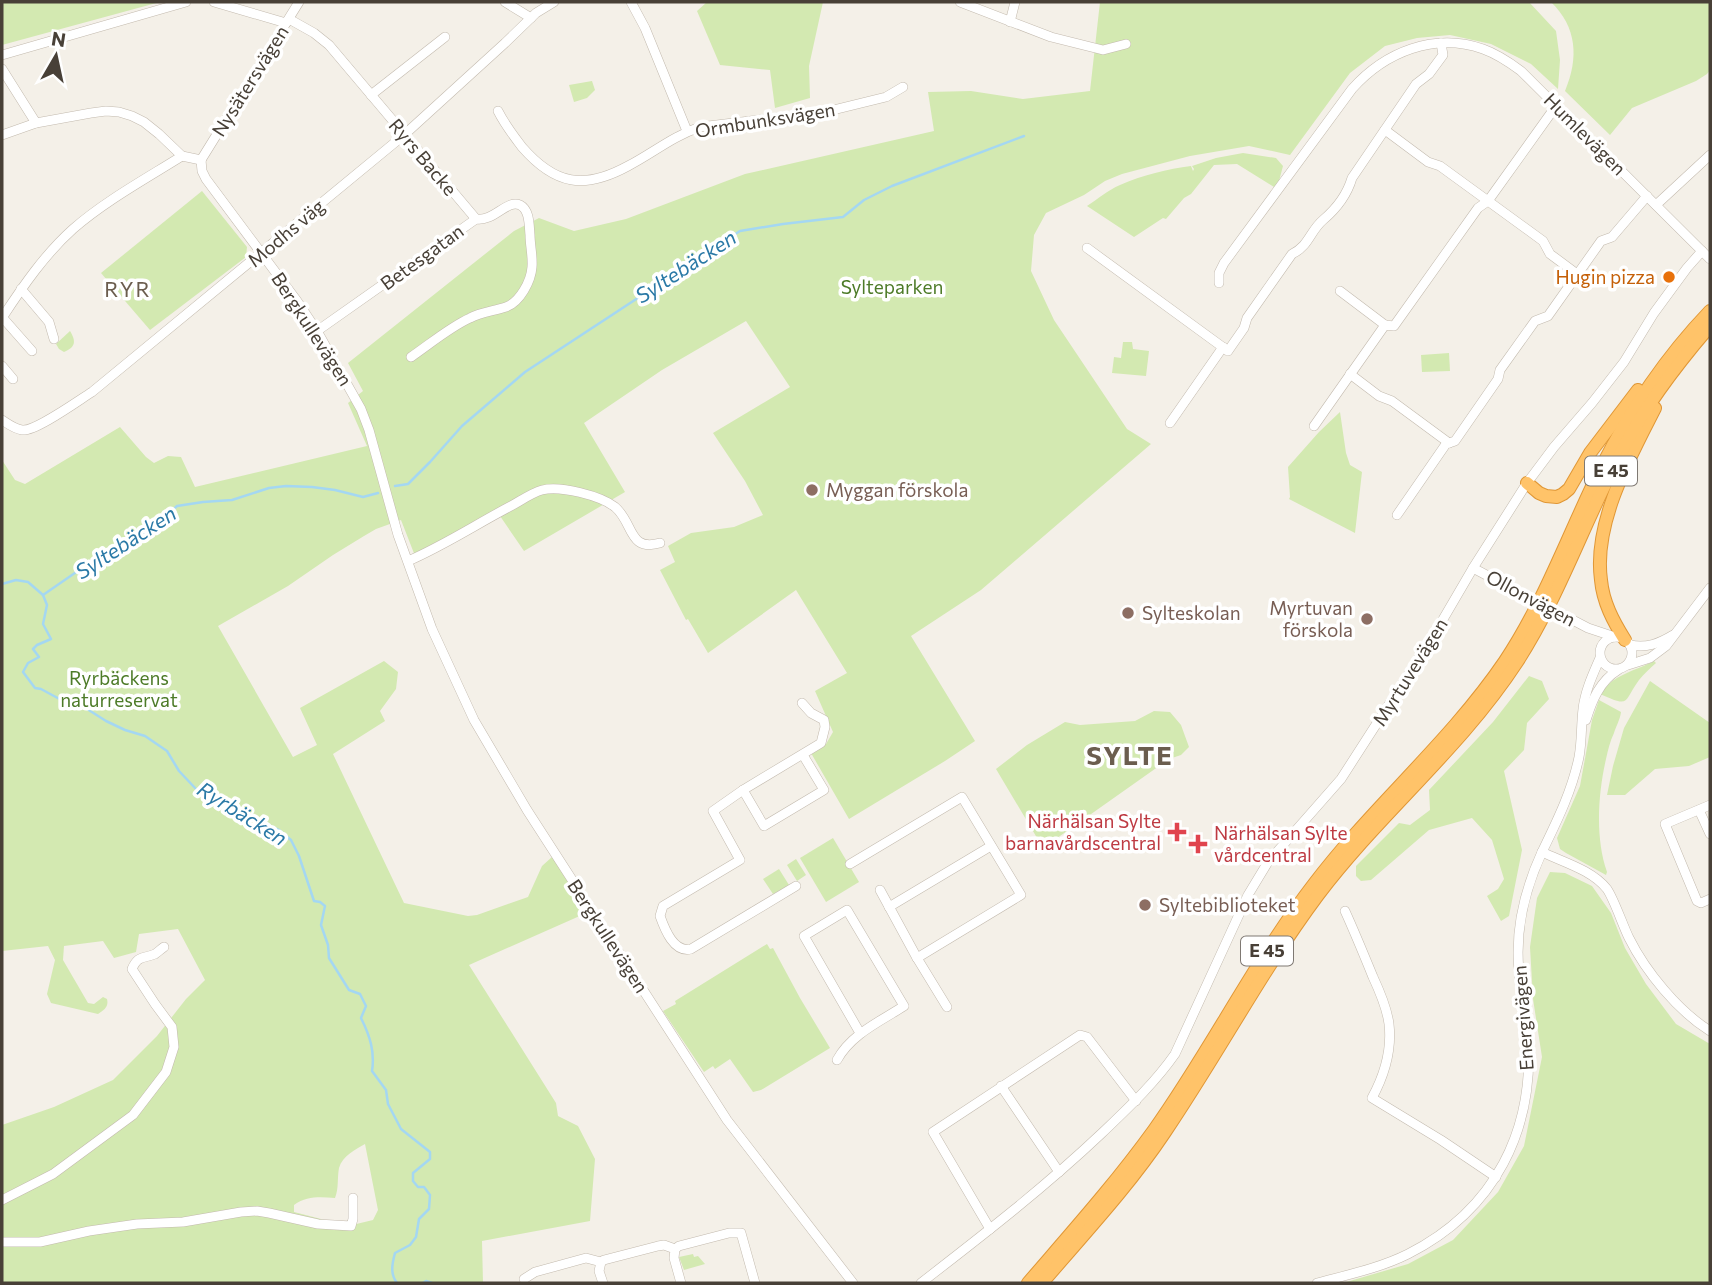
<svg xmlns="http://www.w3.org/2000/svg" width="1712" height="1285" font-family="Commissioner,sans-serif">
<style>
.green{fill:#d3e9b1;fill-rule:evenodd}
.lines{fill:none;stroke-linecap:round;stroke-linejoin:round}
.stream{stroke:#a4d7f2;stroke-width:2.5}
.minor-casing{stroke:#c3baae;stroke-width:10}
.highway-casing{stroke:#e09736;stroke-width:14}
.minor{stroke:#fff;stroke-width:9}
.highway{stroke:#ffc369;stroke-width:12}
.minor-bridge-casing{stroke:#c3baae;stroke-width:10;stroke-linecap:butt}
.minor-bridge{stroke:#fff;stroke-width:9}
.food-dot{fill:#e8710a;stroke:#fff;stroke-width:2.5}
.education-dot{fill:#8d6e63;stroke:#fff;stroke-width:2.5}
.health-dot{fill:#e0444e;stroke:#fff;stroke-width:2.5}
.labels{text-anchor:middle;stroke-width:7;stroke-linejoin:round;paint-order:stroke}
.shield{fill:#fff;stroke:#7f7973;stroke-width:2}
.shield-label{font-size:18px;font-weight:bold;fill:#484037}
.street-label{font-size:19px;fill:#484037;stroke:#fff}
.food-label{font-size:19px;fill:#c56008;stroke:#fff;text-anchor:end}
.park-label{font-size:19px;fill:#4d7b28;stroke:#fff}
.education-label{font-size:19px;fill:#785e54;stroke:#fff;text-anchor:start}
.health-label{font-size:19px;fill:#be3a42;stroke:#fff;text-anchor:end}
.water-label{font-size:21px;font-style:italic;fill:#2a79a6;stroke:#fff}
.neighbourhood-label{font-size:21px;letter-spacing:2px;fill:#6b5d4e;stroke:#fff}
.district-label{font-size:26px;font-weight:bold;letter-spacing:2px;fill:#6b5d4e;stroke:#fff}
</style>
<rect width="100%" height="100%" fill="#f4f0e8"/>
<g class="green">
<polygon points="2,2 160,2 2,45"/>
<polygon points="707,2 823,2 809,66 810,98 775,108 770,70 720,65 697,11"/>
<path d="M1100 2H1529L1556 31 1560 60 1558 89 1531 64 1491 44 1450 35 1417 38 1385 46 1350 73 1290 155 1249 146 1190 156 1122 174 1105 181 1084 195 1046 213 1034 235 1031 271 1054 320 1127 429 1151 444 981 590 911 636 975 741 945 761 849 819 811 753 826 744 833 732 815 691 847 673 796 590 708 653 688 619 686 620 660 570 675 562 668 546 691 533 734 527 763 515 745 481 713 433 790 387 746 321 662 370 584 423 625 492 524 551 500 516 417 561 401 520 376 529 364 536 333 555 288 586 218 626 293 757 317 745 300 708 384 661 398 672 396 689 380 711 385 721 333 754 404 903 468 916 477 915 528 897 542 866 552 857 591 911 469 965 556 1103 558 1116 578 1126 595 1159 590 1221 482 1241 483 1283H2V1125L54 1107 113 1080 157 1036 186 999 205 980 178 929 139 934 136 952 114 958 103 941 64 946 63 960 88 1003 94 1004 103 997 107 999C109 1007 104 1010 98 1014L51 1003 47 994 55 960 48 946 2 951V460L15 480 25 484 120 427 146 457 154 463 168 456 181 457 195 487 367 446 348 403 363 391 348 363 514 231 539 218 574 231 626 219 745 174 934 131 928 92 971 91 1023 99 1090 91ZM365 1144 378 1210 373 1220 348 1226 294 1212V1205C307 1196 319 1197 335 1198 339 1188 337 1179 339 1168 342 1156 356 1149 365 1144Z"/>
<path d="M1551 2H1710V70L1707 74 1696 81 1632 108 1610 135 1565 91C1579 58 1577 27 1551 2Z"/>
<polygon points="592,81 595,90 587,98 574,102 569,85"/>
<path d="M1243 153 1276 158 1283 166 1279 181 1274 187 1237 164 1214 165 1191 194 1184 198 1166 219 1163 218 1134 237 1087 206C1098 199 1108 190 1120 185 1142 175 1168 169 1191 166L1193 171 1194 169 1192 166 1216 158Z"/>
<polygon points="202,191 247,247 246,257 150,330 101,273"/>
<path d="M70 331C76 341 76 347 64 352L59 349 56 344Z"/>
<polygon points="1123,342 1132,342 1133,349 1149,351 1146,376 1112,373 1114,357 1121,358"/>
<polygon points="1449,353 1450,371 1422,372 1421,355"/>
<polygon points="1340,412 1346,453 1350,465 1362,472 1355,533 1289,499 1290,497 1288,467 1319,432"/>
<path d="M1654 661 1656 663C1650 668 1644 674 1639 680 1623 702 1631 708 1600 694 1612 675 1635 671 1654 661Z"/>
<polygon points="1529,676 1542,681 1549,699 1527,723 1524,750 1504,771 1522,850 1509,916 1501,921 1487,896 1498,889 1504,879 1492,840 1472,818 1429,830 1371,880 1361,881 1356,876 1356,866 1399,823 1410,825 1430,810 1429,790 1493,722"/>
<polygon points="1650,681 1710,723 1710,757 1689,766 1655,769 1625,795 1607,795 1613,766 1624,728"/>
<path d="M1599 700 1621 712C1620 720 1616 726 1614 733 1610 741 1608 750 1606 759 1598 794 1595 838 1607 872L1606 875 1566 853 1560 849 1557 838 1580 786 1592 720Z"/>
<polygon points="1154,711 1170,712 1181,725 1189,747 1181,755 1169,759 1043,848 996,769 1027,745 1065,722 1080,725 1135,721"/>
<polygon points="833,838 859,882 826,902 800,858"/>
<polygon points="796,859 806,875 797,881 787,865"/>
<polygon points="779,869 789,885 773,894 763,879"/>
<polygon points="1550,872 1565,873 1592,886 1611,913 1625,948 1646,984 1676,1024 1710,1044 1710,1283 1343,1283 1408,1264 1453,1240 1498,1192 1524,1146 1542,1057 1533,999 1530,947 1537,898"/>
<polygon points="767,944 770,949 773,948 800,998 830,1048 761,1090 753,1092 730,1059 715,1069 713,1066 704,1072 663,1011 676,1004 675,1001"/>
<polygon points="693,1254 694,1257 698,1256 705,1264 684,1270 679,1257"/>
</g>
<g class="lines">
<g class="stream">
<polyline points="395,486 408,484 430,462 462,426 525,372 740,231 783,224 843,217 864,200 892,186 1024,136"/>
<path d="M2 584 16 580 28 582 43 595 47 605 43 624 51 639 37 645 33 649 39 657 28 663 23 672 35 688 41 689 65 702 84 707 106 721 125 730 145 736 167 751 179 771 196 789 231 808 257 819 279 830 291 840 299 856 314 901 320 902 325 906 321 925 328 945 329 958 349 990 360 994 366 1006 361 1018C370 1036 375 1052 372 1071L386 1090 388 1104 401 1129 430 1152V1159L413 1173V1181L418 1187H424L430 1195 429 1209 419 1219 416 1237 410 1245 395 1253C392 1264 390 1274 397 1283"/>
<polyline points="43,595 85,566 140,536 160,522 177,506 203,502 232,500 269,488 286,486 312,487 335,490 363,497 378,493"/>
<polyline points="423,1283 426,1281 432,1283"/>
</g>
<g class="minor-casing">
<g id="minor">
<polyline points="214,2 286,23"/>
<polyline points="505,2 531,18"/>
<polyline points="631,2 645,28 687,131"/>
<polyline points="960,2 1051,37 1103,50 1126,44"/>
<polyline points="289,19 314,33 329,45 476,219"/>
<polyline points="1010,22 1015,2"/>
<polyline points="2,55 186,2"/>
<polyline points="2,69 36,123"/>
<polyline points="371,95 445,37"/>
<path d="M498 111C505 125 513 135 522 147 555 185 584 190 628 166 653 153 673 136 700 127L825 112 886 97 903 87"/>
<polyline points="1385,130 1428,162 1440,166 1543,241 1550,254 1577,274"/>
<polyline points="2,135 36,123 91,113 106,111 119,112 132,116 144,122 159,134 182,156 201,160"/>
<polyline points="201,160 202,171 206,179 297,301 317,331 361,409 369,430 398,535 432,629 474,720 527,810 727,1120 853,1283"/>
<polyline points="201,160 299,2"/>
<polyline points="1656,205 1710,155"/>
<path d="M1087 248 1228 351 1244 328 1247 318 1292 254C1309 246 1310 231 1323 220 1336 209 1347 195 1352 178L1416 84 1429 74 1443 55 1441 43"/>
<path d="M1219 283V273L1224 263 1352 89C1385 52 1434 32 1483 49 1497 54 1509 62 1521 71L1710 259"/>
<polyline points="21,289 49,322 54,339"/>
<polyline points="1340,291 1385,325"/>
<polyline points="2,317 32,351"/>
<path d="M2 318C23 286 45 254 73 229 105 201 147 178 182 156"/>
<path d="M317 331 476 219C494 222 507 199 520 205 530 210 529 226 530 235 530 245 533 257 532 267 531 281 520 302 506 307 494 311 481 312 470 318 450 327 430 344 411 357"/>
<polyline points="2,366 13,379"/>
<polyline points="1350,374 1379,396 1392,401 1449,443"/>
<path d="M2 420C8 424 15 429 22 430 35 432 79 400 92 392L404 135 505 43 536 13 554 2"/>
<polyline points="1170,423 1223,347"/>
<polyline points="1314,426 1385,325 1394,326 1478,208 1488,201 1556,106"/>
<polyline points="1397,515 1446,444 1455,441 1498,379 1500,370 1535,321 1548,316 1601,241 1612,237 1647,196"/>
<path d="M408 561C443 546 475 525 509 507 519 502 531 493 542 490 560 485 601 496 615 507 634 523 628 552 660 543"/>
<polyline points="1473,568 1524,595"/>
<polyline points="1567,617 1588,628 1615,637"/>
<circle cx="1616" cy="653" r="16"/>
<path d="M1630 645C1647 648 1658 644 1673 635"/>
<path d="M1600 658C1593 674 1585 691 1583 709 1581 725 1582 741 1579 757 1572 791 1557 821 1542 852 1563 862 1592 870 1607 889 1614 899 1623 926 1629 938 1646 972 1678 1011 1710 1031"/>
<polyline points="1628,665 1650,658 1666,646 1710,588"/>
<path d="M1586 720C1592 700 1600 681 1618 670"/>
<polyline points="743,790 764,826 824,790 803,755"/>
<polyline points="1710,805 1665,824 1697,901 1701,903 1710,899"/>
<polyline points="1699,810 1710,834"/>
<polyline points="850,864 962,797 1021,895 917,958 947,1007"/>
<path d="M796 886 691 949C674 953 665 930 660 916L663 906 740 860 713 811 743 790 821 743 825 727 824 720 811 713 802 703"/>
<polyline points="880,890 917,958"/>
<polyline points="889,907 991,846"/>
<path d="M1345 911C1355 933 1364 955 1373 977 1380 992 1387 1008 1389 1024 1392 1050 1384 1076 1372 1098L1441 1140 1496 1177"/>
<path d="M837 1060C851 1034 881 1021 904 1006L847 910 804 936 860 1033"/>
<polyline points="1001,1086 1059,1172"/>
<path d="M2 1200 53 1174 133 1115 166 1072 174 1047 172 1027 155 1004 132 969C138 955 143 959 155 954 158 952 161 949 164 947"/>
<polyline points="990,1229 933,1132 1080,1035 1087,1037 1136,1101"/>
<polyline points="2,1242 40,1242 89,1231 137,1224 183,1222 241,1212 257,1211 269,1213 318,1224 351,1226 353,1219 353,1198"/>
<polyline points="675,1249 679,1246 729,1233 741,1233 755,1283"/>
<polyline points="601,1262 604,1260 658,1246 664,1245 675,1249 674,1258 681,1283"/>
<polyline points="524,1279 535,1272 586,1258 601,1262 599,1271 603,1283"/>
<path d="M921 1283C983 1235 1045 1187 1102 1133 1128 1108 1154 1084 1175 1054L1248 895 1268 862 1341 779 1435 633 1473 568 1527 483 1554 447 1592 403 1624 362 1654 313 1687 268 1702 251"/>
<path d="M1317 1283C1347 1275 1380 1268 1408 1254 1495 1210 1535 1130 1528 1035 1526 1014 1521 993 1519 971 1515 931 1525 889 1542 852"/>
</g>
</g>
<g class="highway-casing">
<g id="highway">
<polyline points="1527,483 1539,493 1546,496 1557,497 1563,494 1569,489 1590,453 1638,390"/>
<path d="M1625 640C1613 621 1603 602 1601 580 1593 523 1630 457 1655 408"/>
<path d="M1028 1283C1071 1233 1115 1184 1154 1130 1211 1050 1254 962 1314 884 1373 806 1450 742 1505 661 1545 601 1569 532 1601 468 1630 410 1666 357 1710 311"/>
<path d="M1042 1283C1084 1234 1129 1186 1165 1132 1218 1054 1262 970 1318 895 1380 813 1461 748 1517 662 1561 594 1586 516 1625 445 1648 402 1678 363 1710 326"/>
</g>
</g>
<use href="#minor" class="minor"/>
<use href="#highway" class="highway"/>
<g class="minor-bridge-casing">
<polyline id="minor-bridge" points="1524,595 1567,617"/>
</g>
<use href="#minor-bridge" class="minor-bridge"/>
</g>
<circle class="food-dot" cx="1669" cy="277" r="7"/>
<g class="education-dot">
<circle cx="812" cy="490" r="7"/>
<circle cx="1128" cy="613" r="7"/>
<circle cx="1367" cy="619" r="7"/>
<circle cx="1145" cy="905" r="7"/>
</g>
<g class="health-dot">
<path d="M1173.5 821.5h7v7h7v7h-7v7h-7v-7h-7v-7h7z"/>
<path d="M1194.5 833.5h7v7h7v7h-7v7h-7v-7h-7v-7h7z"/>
</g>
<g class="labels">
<g class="shield">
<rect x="1585" y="456.5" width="52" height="29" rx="5"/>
<rect x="1241" y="936.5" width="52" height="29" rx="5"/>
</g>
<g class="shield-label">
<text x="1611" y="477">E 45</text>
<text x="1267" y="957">E 45</text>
</g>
<g class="street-label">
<text transform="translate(250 81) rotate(-58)" y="7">Nysätersvägen</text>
<text transform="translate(765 120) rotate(-9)" y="7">Ormbunksvägen</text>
<text transform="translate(1585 134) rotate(45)" y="7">Humlevägen</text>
<text transform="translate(423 157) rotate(50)" y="7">Ryrs Backe</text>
<text transform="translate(286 233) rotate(-40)" y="7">Modhs väg</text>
<text transform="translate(422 257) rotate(-36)" y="7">Betesgatan</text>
<text transform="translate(312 329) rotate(57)" y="7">Bergkullevägen</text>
<text transform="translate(1531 598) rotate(28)" y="7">Ollonvägen</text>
<text transform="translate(1410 672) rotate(-58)" y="7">Myrtuvevägen</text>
<text transform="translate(608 936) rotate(57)" y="7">Bergkullevägen</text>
<text transform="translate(1523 1018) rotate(-94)" y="7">Energivägen</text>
</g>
<g class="food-label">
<text x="1655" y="284">Hugin pizza</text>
</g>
<g class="park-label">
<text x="892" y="294">Sylteparken</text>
<text x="119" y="685">Ryrbäckens<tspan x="119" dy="22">naturreservat</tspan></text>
</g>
<g class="education-label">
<text x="826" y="497">Myggan förskola</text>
<text x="1353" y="615" text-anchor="end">Myrtuvan<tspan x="1353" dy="22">förskola</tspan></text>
<text x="1142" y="620">Sylteskolan</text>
<text x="1159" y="912">Syltebiblioteket</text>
</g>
<g class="health-label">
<text x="1161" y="828">Närhälsan Sylte<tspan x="1161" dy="22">barnavårdscentral</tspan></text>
<text x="1214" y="840" text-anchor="start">Närhälsan Sylte<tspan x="1214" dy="22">vårdcentral</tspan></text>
</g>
<g class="water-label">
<text transform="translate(686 267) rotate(-33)" y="7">Syltebäcken</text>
<text transform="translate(126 543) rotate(-33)" y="7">Syltebäcken</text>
<text transform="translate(242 814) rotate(32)" y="7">Ryrbäcken</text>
</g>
<g class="neighbourhood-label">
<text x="128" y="297">RYR</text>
</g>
<g class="district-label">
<text x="1130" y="765">SYLTE</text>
</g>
</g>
<rect width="1712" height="1285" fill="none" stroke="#484037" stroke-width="7"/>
<g transform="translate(56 56) rotate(9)" stroke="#ffffff" stroke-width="5" paint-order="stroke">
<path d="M0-5L12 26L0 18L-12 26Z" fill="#484037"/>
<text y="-10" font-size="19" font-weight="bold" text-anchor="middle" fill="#484037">N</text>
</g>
</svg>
